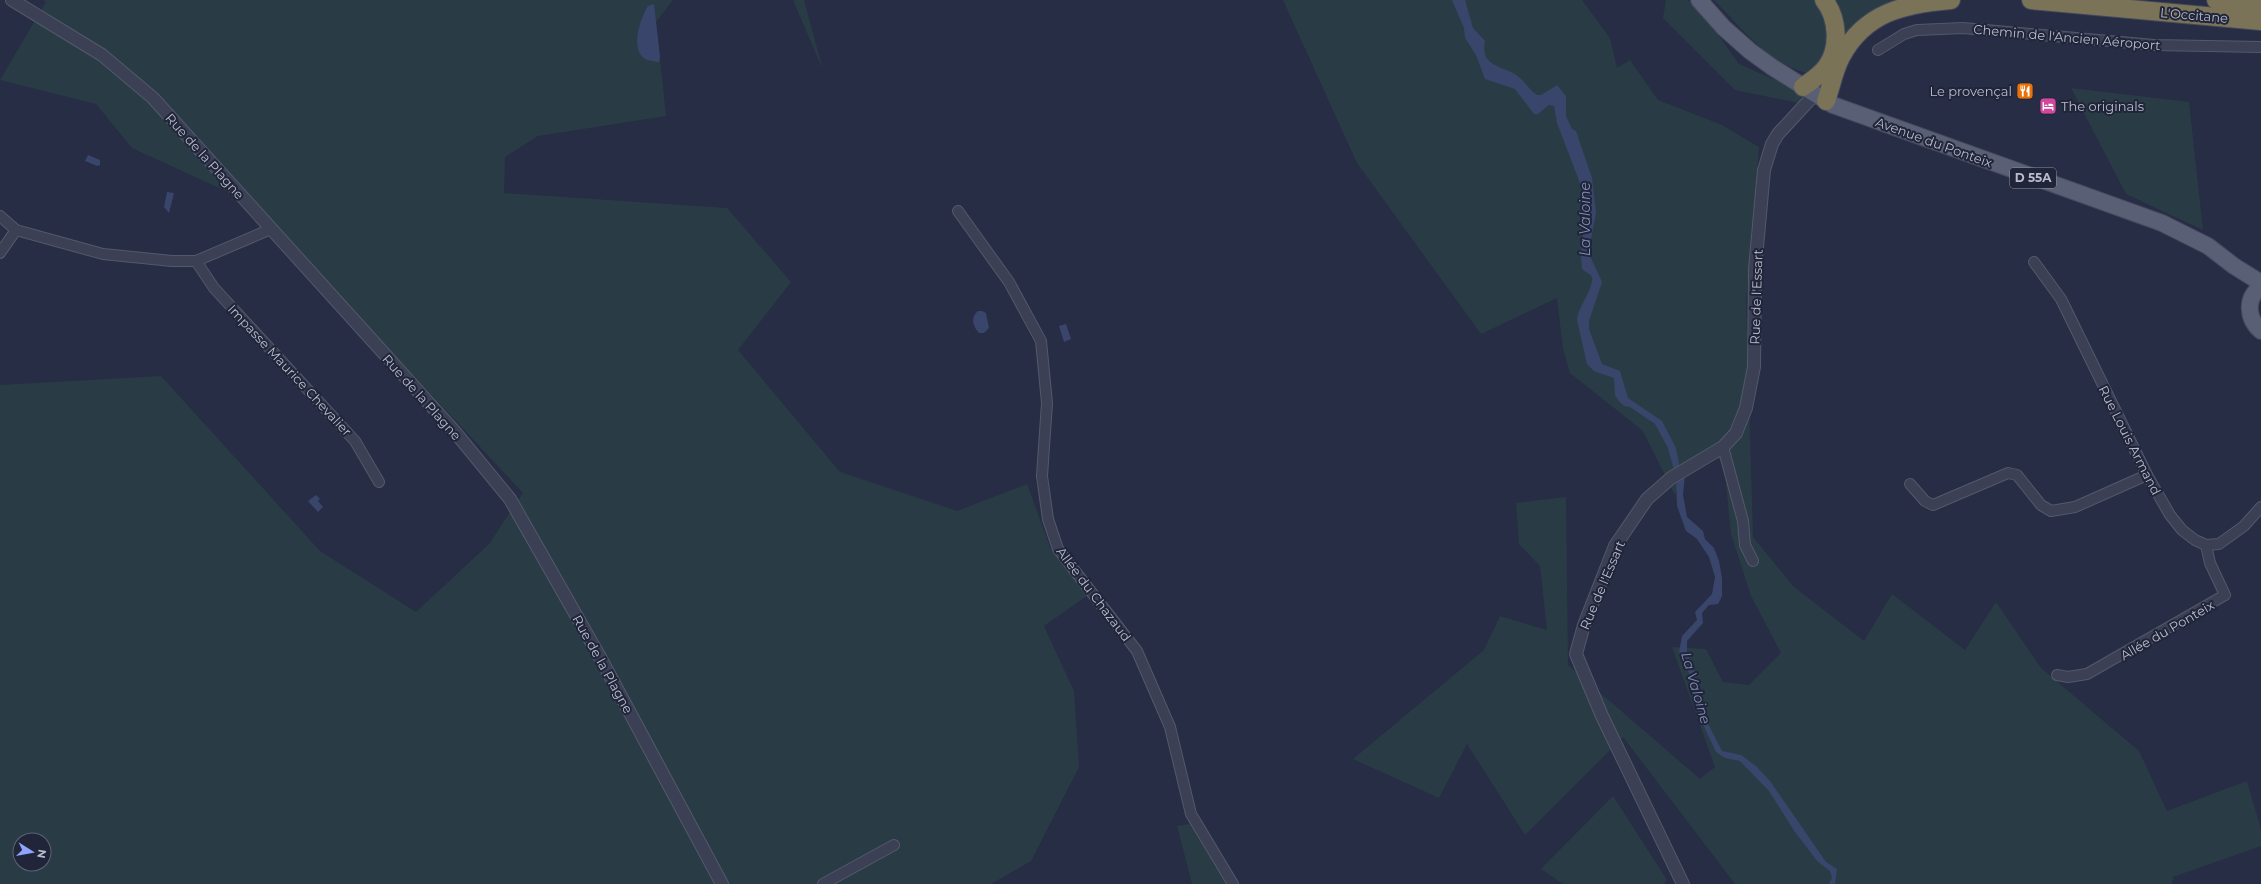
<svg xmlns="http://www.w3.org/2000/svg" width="2261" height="884" font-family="Montserrat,sans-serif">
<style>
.green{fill:#293c45;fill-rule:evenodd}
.water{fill:#3a456b}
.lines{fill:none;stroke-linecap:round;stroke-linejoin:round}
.minor-casing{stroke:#54586b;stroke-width:12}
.tertiary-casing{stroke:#54586b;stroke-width:14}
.primary-casing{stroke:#45495d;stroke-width:18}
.motorway-casing{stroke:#43485b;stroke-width:20}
.minor{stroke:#3b4054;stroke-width:10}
.tertiary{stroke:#3b4054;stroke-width:12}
.primary{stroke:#595f74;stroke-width:16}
.motorway{stroke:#7a7358;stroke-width:18}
.labels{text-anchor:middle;stroke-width:4;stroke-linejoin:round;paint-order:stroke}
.shield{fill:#202539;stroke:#8b8fa1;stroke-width:1}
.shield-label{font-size:12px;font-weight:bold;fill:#b9bccd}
.street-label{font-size:13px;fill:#b9bccd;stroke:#202539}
.poi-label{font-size:13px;fill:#b9bccd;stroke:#202539;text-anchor:end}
.water-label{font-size:14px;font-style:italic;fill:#7f8cb5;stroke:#202539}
</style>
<rect width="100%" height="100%" fill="#262d44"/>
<g class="green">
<path d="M43 0H673L656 22 666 116 538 136 505 157 504 193 727 208 791 282 738 350 840 472 957 511 1027 484 1051 550 1088 595 1044 626 1074 691 1079 767 1031 861 991 884H0V385L161 376 320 551 416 612 489 544 523 493 254 204 132 148 96 104 0 80 46 2ZM20 840H44V864H20Z"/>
<polygon points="793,0 804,0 823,70"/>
<polygon points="1283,0 1582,0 1610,38 1617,68 1630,60 1658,100 1722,125 1759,147 1746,302 1753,537 1794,587 1864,641 1892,594 1965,650 1996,602 2041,668 2139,751 2167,811 2247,781 2261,830 2261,846 2173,877 2172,884 1735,884 1623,737 1525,835 1467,744 1439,798 1353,759 1484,650 1500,616 1547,630 1540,566 1519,544 1516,503 1566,497 1568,665 1700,779 1715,767 1672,647 1706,649 1723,682 1749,685 1781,653 1751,596 1731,534 1724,463 1707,451 1690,461 1675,495 1643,431 1570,373 1563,349 1557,298 1481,334 1357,163"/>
<polygon points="1666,0 1688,0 1709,22 1739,64 1803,92 1799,103 1735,90 1663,18"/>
<path d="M1714 0H1816L1825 9 1828 57 1807 73C1769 65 1741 27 1714 0Z"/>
<polygon points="1832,0 1914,0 1840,50"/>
<polygon points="2071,88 2189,102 2203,230 2126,194"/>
<polygon points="1613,796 1667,880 1664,884 1563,884 1541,869"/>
<polygon points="1190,824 1226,884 1192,884 1177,826"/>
</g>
<g class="water">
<path d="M1452 0H1465L1473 28 1485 41C1479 69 1506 65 1520 78 1526 83 1530 91 1537 95H1541L1557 85 1566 96V116L1572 129 1576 131 1592 178 1596 213 1590 244V256L1602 282 1589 321V329L1602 364 1620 371 1628 398 1662 421 1676 448 1680 469 1674 470 1668 448 1655 424 1630 407 1624 406 1618 400 1615 395 1614 378 1594 371 1587 364 1577 320C1578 307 1594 288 1592 277 1590 273 1585 272 1582 269L1581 256 1583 238V191L1557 123 1554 106 1549 105 1538 114H1534L1515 89 1485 79 1476 55 1465 38 1464 28Z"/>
<path d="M654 4 660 57 659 62C654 61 647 61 644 58 630 47 641 17 648 6Z"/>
<polygon points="88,155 100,160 100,165 97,166 85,161"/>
<polygon points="167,192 174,193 169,213 164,207"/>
<path d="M978 311H982L986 313 989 328 984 333H979C973 327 970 317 978 311Z"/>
<polygon points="1066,324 1071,339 1064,342 1059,326"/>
<polygon points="1685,474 1683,495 1687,517 1703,531 1705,539 1714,548 1719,561 1722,578 1722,596 1718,604 1709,605 1702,613 1703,623 1687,641 1687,653 1696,676 1704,716 1722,751 1741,755 1756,766 1770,781 1826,862 1837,869 1835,884 1829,884 1832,878 1830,871 1818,862 1795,832 1769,791 1740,761 1725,758 1716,752 1700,718 1690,675 1679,652 1682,636 1697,620 1695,612 1712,594 1715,577 1709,557 1697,539 1686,531 1677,506 1676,479"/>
<polygon points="316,495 320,499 318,501 323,507 318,512 308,501"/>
</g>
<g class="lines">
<g class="minor-casing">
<g id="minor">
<polyline points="1878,50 1904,34 1917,30 1963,28 2154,45 2261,47"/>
<polyline points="958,211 1009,282 1041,341 1047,403 1042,476 1048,519 1058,549 1137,651 1170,727 1191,814 1233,884"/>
<polyline points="0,216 16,230 103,254 172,261 196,261 271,229"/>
<polyline points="0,253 16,230"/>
<polyline points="196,261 214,288 355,441 379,482"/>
<polyline points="2034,262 2061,299 2147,475 2170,515 2182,530 2195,540 2206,545 2219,544 2244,526 2261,507"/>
<polyline points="1723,447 1743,521 1745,545 1753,561"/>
<polyline points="1910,484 1925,501 1933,505 2008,473 2017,475 2041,505 2051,511 2075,507 2147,475"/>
<polyline points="2057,675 2068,677 2087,674 2225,595 2210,563 2206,545"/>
<polyline points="823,884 894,845"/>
</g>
</g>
<g class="tertiary-casing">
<g id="tertiary">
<polyline points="12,0 102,55 153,98 455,432 510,499 601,659 722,884"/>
<polyline points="1683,884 1602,716 1576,654 1584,625 1615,546 1647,499 1671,478 1723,447 1736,433 1746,408 1754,367 1755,269 1764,170 1772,144 1778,134 1815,94"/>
</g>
</g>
<g class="primary-casing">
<g id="primary">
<polyline points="1699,0 1724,28 1750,51 1772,67 1833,105 2162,223 2208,246 2234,266 2261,283"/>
<path d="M2261 287C2245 298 2247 319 2261 331"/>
</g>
</g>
<g class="motorway-casing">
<g id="motorway">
<polyline points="2031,0 2261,21"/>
<polyline points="2216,0 2261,4"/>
<path d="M1803 87C1812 80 1821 75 1827 66 1840 47 1838 18 1824 0"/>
<path d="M1826 101C1831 87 1834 70 1841 57 1865 12 1904 4 1951 0"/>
</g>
</g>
<use href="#minor" class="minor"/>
<use href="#tertiary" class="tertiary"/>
<use href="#primary" class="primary"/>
<use href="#motorway" class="motorway"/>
</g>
<defs>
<g id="restaurant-square" transform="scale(0.9)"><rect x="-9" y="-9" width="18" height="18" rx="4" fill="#e8710a" stroke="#202539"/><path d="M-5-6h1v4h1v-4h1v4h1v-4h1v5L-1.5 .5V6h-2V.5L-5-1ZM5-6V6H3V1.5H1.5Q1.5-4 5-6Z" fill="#fff"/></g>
<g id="hotel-square" transform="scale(0.9)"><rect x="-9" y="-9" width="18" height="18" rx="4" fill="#d1479c" stroke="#202539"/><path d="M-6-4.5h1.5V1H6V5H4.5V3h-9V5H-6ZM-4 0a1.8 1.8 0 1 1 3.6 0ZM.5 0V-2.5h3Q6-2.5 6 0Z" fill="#fff"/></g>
</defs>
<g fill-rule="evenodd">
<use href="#restaurant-square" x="2025" y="91"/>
<use href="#hotel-square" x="2048" y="106"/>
</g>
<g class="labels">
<rect class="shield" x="2010" y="168" width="46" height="20" rx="3"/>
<g class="shield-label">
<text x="2033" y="182">D 55A</text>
</g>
<g class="street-label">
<text transform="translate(2194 15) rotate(5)" y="5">L'Occitane</text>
<text transform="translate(2067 37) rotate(5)" y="5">Chemin de l'Ancien Aéroport</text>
<text transform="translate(1934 142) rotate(20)" y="5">Avenue du Ponteix</text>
<text transform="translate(205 156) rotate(48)" y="5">Rue de la Plagne</text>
<text transform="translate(1756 297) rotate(-88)" y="5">Rue de l'Essart</text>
<text transform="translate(290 370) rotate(47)" y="5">Impasse Maurice Chevalier</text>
<text transform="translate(422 397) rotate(48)" y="5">Rue de la Plagne</text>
<text transform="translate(2130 440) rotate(63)" y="5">Rue Louis Armand</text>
<text transform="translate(1602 585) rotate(-67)" y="5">Rue de l'Essart</text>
<text transform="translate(1094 594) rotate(53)" y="5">Allée du Chazaud</text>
<text transform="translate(2167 630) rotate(-30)" y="5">Allée du Ponteix</text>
<text transform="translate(603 664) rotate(61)" y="5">Rue de la Plagne</text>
</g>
<g class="poi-label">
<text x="2012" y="96">Le provençal</text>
<text x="2061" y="111" text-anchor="start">The originals</text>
</g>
<g class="water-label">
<text transform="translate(1585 219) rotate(-90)" y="5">La Valoine</text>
<text transform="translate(1696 688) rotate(74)" y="5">La Valoine</text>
</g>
</g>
<g transform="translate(32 852) rotate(101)"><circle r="19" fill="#202539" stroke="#5d6174"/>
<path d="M0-3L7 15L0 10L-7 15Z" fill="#8fa4fb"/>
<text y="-6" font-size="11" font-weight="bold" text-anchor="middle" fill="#b9bccd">N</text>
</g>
</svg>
